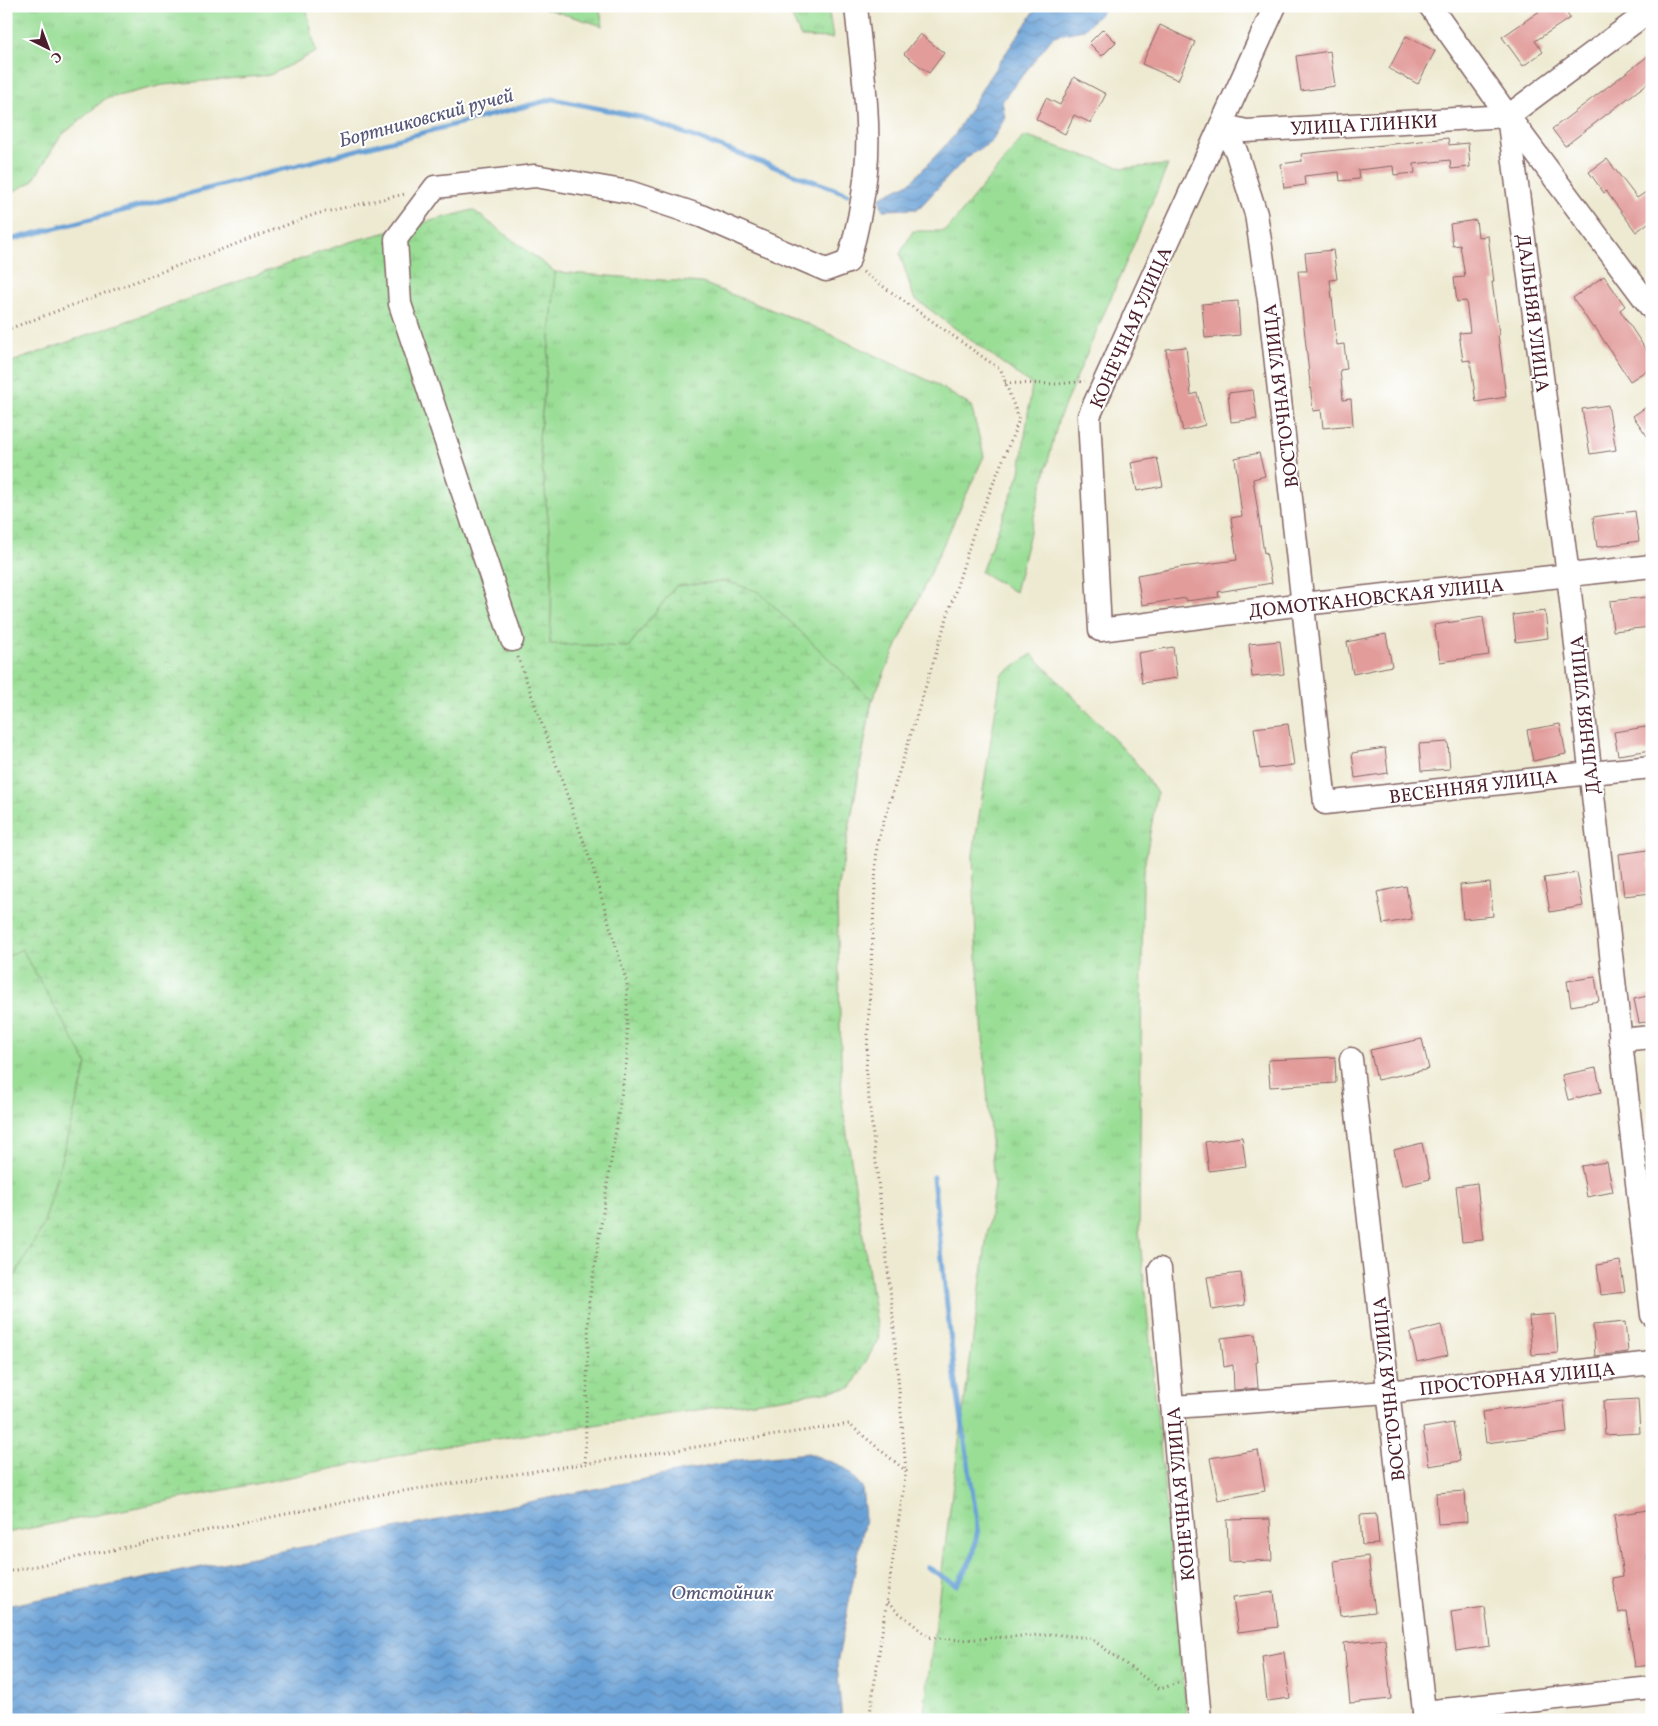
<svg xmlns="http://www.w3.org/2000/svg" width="1658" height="1726" font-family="Vollkorn,serif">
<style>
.grass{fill:url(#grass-tufts);stroke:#727e60}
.wetland{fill:url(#wetland-marsh);stroke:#727e60}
.water{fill:url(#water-waves);stroke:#596080}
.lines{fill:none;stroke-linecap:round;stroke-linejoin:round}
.stream{stroke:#68a0d6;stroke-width:5}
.building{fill:#e29d9b}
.minor-casing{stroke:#836665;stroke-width:25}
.path{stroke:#836665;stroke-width:3;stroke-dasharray:1 4;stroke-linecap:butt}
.minor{stroke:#fff;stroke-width:22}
.labels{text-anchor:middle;stroke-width:4;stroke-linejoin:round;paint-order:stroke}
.street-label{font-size:19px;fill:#4a1f2b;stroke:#fff}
.water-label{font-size:20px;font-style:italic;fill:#585978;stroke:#fff}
</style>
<defs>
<pattern id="grass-tufts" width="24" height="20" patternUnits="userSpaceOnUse" patternTransform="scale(1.25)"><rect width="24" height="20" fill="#9ade96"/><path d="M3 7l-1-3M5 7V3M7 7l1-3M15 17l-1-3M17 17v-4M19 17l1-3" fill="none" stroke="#86be81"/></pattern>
<pattern id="wetland-marsh" width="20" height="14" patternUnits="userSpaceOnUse" patternTransform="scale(1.25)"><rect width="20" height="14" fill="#9ade96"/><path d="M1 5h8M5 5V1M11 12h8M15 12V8" fill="none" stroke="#86be81"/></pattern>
<pattern id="water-waves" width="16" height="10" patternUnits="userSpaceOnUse" patternTransform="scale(1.25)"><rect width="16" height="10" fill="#68a0d6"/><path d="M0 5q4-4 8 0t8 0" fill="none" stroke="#5882ae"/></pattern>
</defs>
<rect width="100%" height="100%" fill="#fff"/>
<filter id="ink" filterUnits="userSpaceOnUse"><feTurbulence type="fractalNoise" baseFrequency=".02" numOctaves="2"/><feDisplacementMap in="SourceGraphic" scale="10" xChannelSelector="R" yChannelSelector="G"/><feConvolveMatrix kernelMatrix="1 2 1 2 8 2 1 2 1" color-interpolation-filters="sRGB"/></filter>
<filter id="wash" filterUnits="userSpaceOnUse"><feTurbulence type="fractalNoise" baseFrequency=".0096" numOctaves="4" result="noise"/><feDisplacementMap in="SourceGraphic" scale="20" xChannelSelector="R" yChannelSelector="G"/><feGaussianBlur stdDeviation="1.12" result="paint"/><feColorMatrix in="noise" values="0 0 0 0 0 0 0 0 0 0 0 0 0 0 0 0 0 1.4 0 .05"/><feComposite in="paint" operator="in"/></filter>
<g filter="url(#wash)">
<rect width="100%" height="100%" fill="#eeead2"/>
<g class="grass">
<polygon points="6,6 306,6 316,52 270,75 163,85 105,99 61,136 32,182 6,195"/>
<polygon points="537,6 599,6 603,26"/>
<polygon points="787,6 828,6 833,38 801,37"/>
<polygon points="1024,136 1123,168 1168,165 1059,418 1015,592 981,572 1020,473 1032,385 914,298 900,254 913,231 946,231"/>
<polygon points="555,272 702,283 808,324 934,383 971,406 984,456 872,700 837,896 676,586 628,647 557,697 550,644 552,575 548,518 539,439 551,328"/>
<polygon points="1032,654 1134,760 1157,793 1143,873 1139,1230 1187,1720 923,1720 951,1500 994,1185 976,942 973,855 1001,675"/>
<polygon points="6,711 87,1064 44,1224 6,1292"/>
</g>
<polygon class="wetland" points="473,210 555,272 551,328 539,439 548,518 552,575 550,644 628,647 676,586 726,581 759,592 872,700 837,896 842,1102 879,1338 851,1388 447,1446 6,1533 6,1292 44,1224 87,1064 22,949 6,957 6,364 349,242"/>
<g class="water">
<polygon points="1038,6 1108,6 1083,30 1054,36 1002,101 1005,118 991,142 967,157 918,209 883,210 879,198 911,182 954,136 988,79"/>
<polygon points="808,1453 844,1467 862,1487 865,1519 837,1664 842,1720 6,1720 6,1606 740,1460"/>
</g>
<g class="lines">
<g class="stream">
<polyline points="6,241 553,99 640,117 848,194"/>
<polyline points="927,1567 957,1585 973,1556 978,1528 954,1369 933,1177"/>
</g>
</g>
<g id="blocks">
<g class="building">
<polygon points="1547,6 1562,6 1570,18 1535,41 1543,52 1523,66 1502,37"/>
<polygon points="1160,25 1195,42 1178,80 1142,64"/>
<polygon points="1103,29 1116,42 1102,56 1089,43"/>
<polygon points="920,34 944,53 929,73 904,54"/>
<polygon points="1406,36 1435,51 1418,84 1389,69"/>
<polygon points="1330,51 1335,86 1301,91 1296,56"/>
<polygon points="1652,53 1652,80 1565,146 1552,129"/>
<polygon points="1074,77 1106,94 1091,123 1074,115 1065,134 1036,119 1046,98 1060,105"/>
<polygon points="1448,138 1449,145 1468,143 1470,167 1451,169 1450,160 1414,164 1415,173 1394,175 1393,166 1358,170 1359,179 1340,181 1339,172 1304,176 1305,185 1284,188 1281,164 1302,161 1301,154"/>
<polygon points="1607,159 1637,198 1652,188 1652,220 1636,232 1606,191 1604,193 1589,172"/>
<polygon points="1476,220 1478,237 1488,236 1494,282 1492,282 1499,334 1498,335 1506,397 1476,402 1470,360 1463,361 1459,333 1470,332 1466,301 1457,302 1454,278 1465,277 1460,245 1453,246 1450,224"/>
<polygon points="1333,250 1337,279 1330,280 1337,345 1344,344 1347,369 1340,370 1343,400 1351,399 1353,425 1323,428 1321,410 1313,411 1298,271 1307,271 1305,253"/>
<polygon points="1604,276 1625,306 1620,310 1652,359 1652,367 1630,381 1595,327 1593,328 1573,298"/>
<polygon points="1238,301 1240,335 1205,338 1202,304"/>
<polygon points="1186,347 1191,395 1197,393 1205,425 1183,431 1169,371 1166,349"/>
<polygon points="1253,390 1257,419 1231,422 1228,393"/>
<polygon points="1652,403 1652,443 1633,416"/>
<polygon points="1608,405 1616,450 1590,454 1582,409"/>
<polygon points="1259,453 1265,476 1253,479 1264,553 1266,552 1272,583 1218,592 1219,597 1186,601 1186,598 1142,605 1137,575 1182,567 1237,560 1231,518 1242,516 1235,458"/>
<polygon points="1157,458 1163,486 1137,491 1131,463"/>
<polygon points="1635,511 1639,541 1597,547 1593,517"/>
<polygon points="1647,597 1651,627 1613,631 1610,601"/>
<polygon points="1545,611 1548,638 1516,642 1513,615"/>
<polygon points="1483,617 1489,655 1440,662 1434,625"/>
<polygon points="1386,634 1392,666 1353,674 1347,642"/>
<polygon points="1280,641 1284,674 1252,677 1249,644"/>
<polygon points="1173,647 1177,678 1142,683 1138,653"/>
<polygon points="1288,724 1294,765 1260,769 1254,728"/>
<polygon points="1560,724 1566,754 1533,761 1527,730"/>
<polygon points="1652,726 1652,750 1618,755 1614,732"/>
<polygon points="1448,742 1450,769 1421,771 1419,744"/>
<polygon points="1385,748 1388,773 1355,778 1352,753"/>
<polygon points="1648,850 1652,893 1624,896 1619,854"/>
<polygon points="1577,873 1583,906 1550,912 1544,878"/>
<polygon points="1490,882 1493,916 1463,919 1460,885"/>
<polygon points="1406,886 1412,919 1383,924 1377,892"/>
<polygon points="1595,977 1599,1001 1571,1006 1567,981"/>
<polygon points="1652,995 1652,1021 1639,1023 1634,999"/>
<polygon points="1422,1039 1429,1069 1377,1080 1370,1050"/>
<polygon points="1335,1057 1336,1083 1270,1087 1268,1060"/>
<polygon points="1596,1068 1601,1092 1568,1100 1562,1075"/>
<polygon points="1242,1137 1246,1166 1209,1171 1205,1142"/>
<polygon points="1422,1143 1430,1179 1402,1186 1394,1150"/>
<polygon points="1607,1162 1613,1192 1587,1197 1581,1166"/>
<polygon points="1477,1183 1483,1240 1462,1242 1456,1186"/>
<polygon points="1620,1261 1625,1292 1601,1295 1597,1265"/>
<polygon points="1241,1273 1245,1305 1212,1310 1207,1277"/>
<polygon points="1555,1314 1558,1353 1532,1355 1529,1316"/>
<polygon points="1625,1322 1628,1352 1595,1356 1593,1325"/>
<polygon points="1441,1325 1448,1355 1417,1362 1410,1333"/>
<polygon points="1255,1334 1258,1362 1256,1362 1258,1388 1234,1390 1233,1365 1224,1367 1221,1338"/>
<polygon points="1638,1399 1640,1433 1605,1435 1603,1401"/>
<polygon points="1564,1401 1567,1433 1486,1443 1482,1412"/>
<polygon points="1453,1423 1460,1461 1429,1466 1423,1428"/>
<polygon points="1258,1450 1265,1491 1218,1500 1210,1458"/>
<polygon points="1465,1491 1467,1522 1438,1524 1436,1493"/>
<polygon points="1648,1510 1652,1536 1652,1554 1646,1554 1652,1584 1652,1665 1635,1667 1627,1611 1619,1613 1612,1578 1623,1576 1614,1515"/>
<polygon points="1376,1514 1379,1544 1362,1545 1360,1515"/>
<polygon points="1270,1519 1272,1560 1229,1562 1227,1520"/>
<polygon points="1368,1556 1375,1612 1340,1616 1334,1561"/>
<polygon points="1274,1592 1278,1627 1238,1632 1233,1597"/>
<polygon points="1485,1607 1490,1646 1456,1651 1451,1612"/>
<polygon points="1385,1639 1391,1699 1350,1703 1344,1643"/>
<polygon points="1284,1652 1290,1698 1267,1701 1262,1656"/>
</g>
</g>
</g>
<g filter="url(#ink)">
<use href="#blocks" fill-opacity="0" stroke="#836665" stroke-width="1"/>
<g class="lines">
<g class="minor-casing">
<g id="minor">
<polyline points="1275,6 1221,125 1236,151 1256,214 1269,301 1325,803 1590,773 1652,767"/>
<polyline points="1430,6 1508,116 1568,575 1652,1315"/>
<polyline points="1508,116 1652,9"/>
<polyline points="1652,309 1508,116 1246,131 1221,125 1089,416 1100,630 1303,604 1652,566"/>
<path d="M512 640 400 304 396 239 435 187 535 176 629 192 701 216 826 270 848 262C857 232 863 202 866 171 871 117 861 60 856 6"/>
<polyline points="1620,1040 1652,1037"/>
<polyline points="1351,1059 1425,1720"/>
<polyline points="1160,1269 1200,1720"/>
<polyline points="1173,1407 1388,1392 1652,1363"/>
<polyline points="1424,1712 1652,1688"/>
</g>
</g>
<g class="path">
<polyline points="863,272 1001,370 1019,420 974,531 877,843 866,1073 892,1306 906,1471"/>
<polyline points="6,330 316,214 405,194"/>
<polyline points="1005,383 1058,384 1085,381"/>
<polyline points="518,657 592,865 627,983 627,1058 589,1302 585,1464"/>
<polyline points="6,1572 383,1494 849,1424 906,1471 869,1720"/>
<polyline points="887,1603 929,1637 961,1640 1053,1634 1090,1638 1160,1689 1178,1683"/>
</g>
<use href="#minor" class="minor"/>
</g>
</g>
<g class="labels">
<g class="street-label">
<text transform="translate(1364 124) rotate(-3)" y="7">УЛИЦА ГЛИНКИ</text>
<text transform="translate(1534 313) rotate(83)" y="7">ДАЛЬНЯЯ УЛИЦА</text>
<text transform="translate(1130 327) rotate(-66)" y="7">КОНЕЧНАЯ УЛИЦА</text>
<text transform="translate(1280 396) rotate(-97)" y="7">ВОСТОЧНАЯ УЛИЦА</text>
<text transform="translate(1376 597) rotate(-6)" y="7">ДОМОТКАНОВСКАЯ УЛИЦА</text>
<text transform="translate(1584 715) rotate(-96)" y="7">ДАЛЬНЯЯ УЛИЦА</text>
<text transform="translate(1473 786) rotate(-7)" y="7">ВЕСЕННЯЯ УЛИЦА</text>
<text transform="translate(1517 1378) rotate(-6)" y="7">ПРОСТОРНАЯ УЛИЦА</text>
<text transform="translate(1388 1389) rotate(-96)" y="7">ВОСТОЧНАЯ УЛИЦА</text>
<text transform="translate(1180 1494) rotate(-95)" y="7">КОНЕЧНАЯ УЛИЦА</text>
</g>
<g class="water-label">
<text transform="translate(426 117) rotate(-15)" y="7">Бортниковский ручей</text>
<text x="722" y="1599">Отстойник</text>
</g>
</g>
<rect width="1658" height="1726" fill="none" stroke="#fff" stroke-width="25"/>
<g transform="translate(48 48) rotate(138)" stroke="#ffffff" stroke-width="4" paint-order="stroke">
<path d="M0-4L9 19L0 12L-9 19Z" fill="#4a1f2b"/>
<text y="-8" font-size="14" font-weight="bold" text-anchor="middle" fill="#4a1f2b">С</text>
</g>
</svg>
